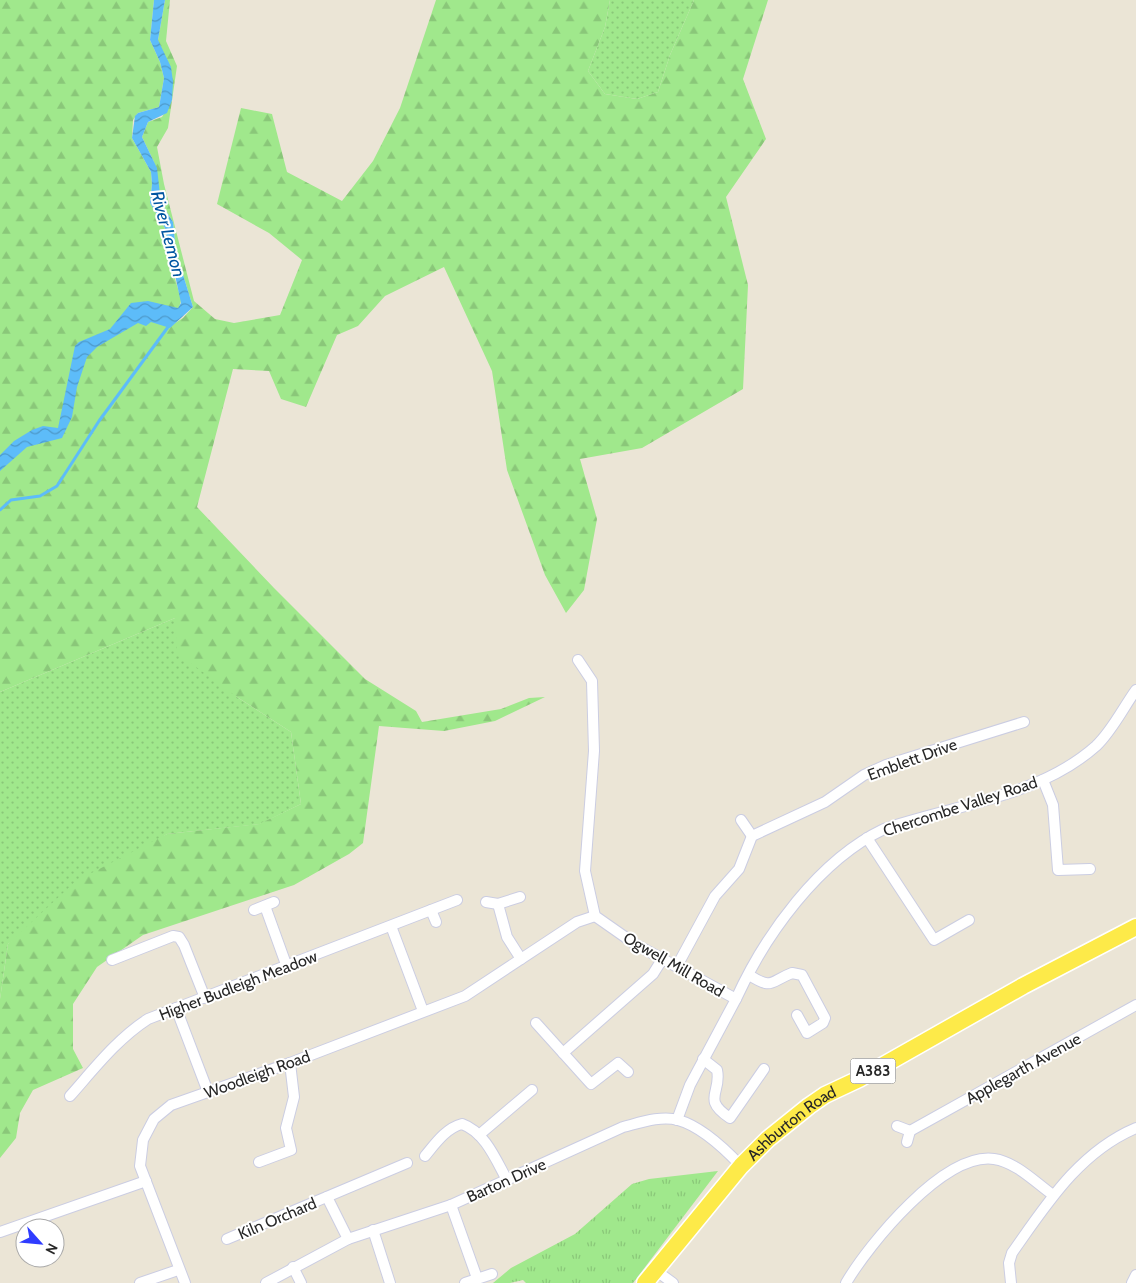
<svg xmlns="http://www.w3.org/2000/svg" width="1136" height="1283" font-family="Cabin,sans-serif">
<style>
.grass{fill:url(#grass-dots)}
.forest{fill:url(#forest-firs)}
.park{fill:url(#park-tufts)}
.water{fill:url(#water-waves)}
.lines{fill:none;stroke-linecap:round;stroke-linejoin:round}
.stream{stroke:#5dbcf9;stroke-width:3}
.minor-casing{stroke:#cbcde2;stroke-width:12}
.primary-casing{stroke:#fff;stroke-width:19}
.minor{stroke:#fff;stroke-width:10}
.primary{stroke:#fdea49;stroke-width:16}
.labels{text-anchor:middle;stroke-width:4;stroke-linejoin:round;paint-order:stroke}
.shield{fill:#fff;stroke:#686868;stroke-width:1}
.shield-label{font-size:15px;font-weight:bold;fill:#272727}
.street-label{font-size:16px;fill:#272727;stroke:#fff}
.water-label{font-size:18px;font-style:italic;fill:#0156a1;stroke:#fff}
</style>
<defs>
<pattern id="grass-dots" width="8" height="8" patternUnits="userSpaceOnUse" patternTransform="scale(1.25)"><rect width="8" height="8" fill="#a0e88c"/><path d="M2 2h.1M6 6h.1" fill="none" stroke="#8ac779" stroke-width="1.8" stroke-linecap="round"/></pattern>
<pattern id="forest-firs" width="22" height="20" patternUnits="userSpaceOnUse" patternTransform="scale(1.25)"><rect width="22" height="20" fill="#a0e88c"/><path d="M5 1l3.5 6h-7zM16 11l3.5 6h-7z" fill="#8ac779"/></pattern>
<pattern id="park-tufts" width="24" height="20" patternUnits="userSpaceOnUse" patternTransform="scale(1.25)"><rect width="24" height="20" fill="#a0e88c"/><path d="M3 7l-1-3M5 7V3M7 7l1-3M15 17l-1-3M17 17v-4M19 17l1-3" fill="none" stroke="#8ac779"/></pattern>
<pattern id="water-waves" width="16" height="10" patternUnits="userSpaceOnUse" patternTransform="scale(1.25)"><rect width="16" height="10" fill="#5dbcf9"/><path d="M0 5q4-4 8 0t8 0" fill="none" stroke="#4d99ca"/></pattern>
</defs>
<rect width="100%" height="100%" fill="#ebe5d6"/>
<g class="grass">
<polygon points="610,0 694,0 670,55 658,92 637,99 605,94 588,71 605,27"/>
<polygon points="175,618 237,697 291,732 301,804 260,824 167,834 8,944 0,999 0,692"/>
</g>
<path class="forest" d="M0 0H154L150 40 160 62 164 78 159 107 138 113 133 120 132 138 151 172 152 184 150 203 165 228 171 265 181 299C181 309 172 314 172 325L183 318 193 307 176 252 173 222 161 203 154 162 142 137 148 122 162 117 172 100 158 40 165 0H170L166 41 177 66 168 128 157 147 164 184 194 301 215 319 234 323 280 315 302 260 269 233 217 204 241 108 272 114 287 172 342 201 373 161 400 108 436 0H610L605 27 588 71 605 94 637 99 658 92 670 55 694 0H768L743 79 766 139 726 197 748 285 743 389 642 448 580 459 597 519 584 590 566 613 545 575 507 470 492 371 444 267 385 296 358 326 337 335 306 407 281 399 269 371 233 369 197 507 274 588 365 679 416 711 422 722 501 709 529 698 545 697 495 721 444 731 379 726 363 843 349 854 294 885 143 935 97 967 73 1004V1049L83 1068 33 1090 20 1113 16 1138 0 1158V999L8 944 76 881 167 834 259 824 301 804 291 732 237 697 177 653 175 618 0 692Z"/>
<polygon class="park" points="718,1171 633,1283 526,1283 523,1280 510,1283 493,1283 511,1268 575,1234 632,1184 649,1179"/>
<path class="water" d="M154 0H165L158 40 171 67 173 82 172 100 167 113 148 122 142 137 157 168 161 203 173 222 176 252 193 307 170 328 151 322 146 326 138 323 97 347 87 357 77 387 72 417 62 438 27 447 0 471V455L14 441 32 430 43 426 58 428C64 400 69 374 75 346L79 342 110 329 131 303 148 301 178 308 181 303 165 228 150 203 152 184 151 172 132 138 135 116 138 113 159 107 164 78 160 62 150 40Z"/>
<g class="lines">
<polyline class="stream" points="0,510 11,500 40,496 57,486 99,421 168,327"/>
<g class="minor-casing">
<g id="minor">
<polyline points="578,660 592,681 594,751 585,871 595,916 635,944 736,999 690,1085 677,1120"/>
<polyline points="1043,780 1053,805 1058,870 1090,869"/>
<polyline points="741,820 752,836"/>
<polyline points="867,838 934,940 969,920"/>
<polyline points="520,897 498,904 507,937 521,959"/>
<polyline points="486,902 498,904"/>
<polyline points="265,906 287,967"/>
<polyline points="254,910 274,902"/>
<polyline points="431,910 436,922"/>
<polyline points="391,926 423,1011"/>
<polyline points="112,960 173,936 179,937 184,945 205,998"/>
<polyline points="677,966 715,896 739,869 752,836 825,802 864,775 886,765 1024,722"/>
<path d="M749 975C773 990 769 982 792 973L802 975 825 1018 823 1023 807 1033 797 1015"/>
<path d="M736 999C765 935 819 860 884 829 954 805 1039 797 1096 746 1112 731 1123 708 1136 690"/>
<polyline points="176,1008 208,1092"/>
<polyline points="536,1023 591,1084 618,1063 628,1072"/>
<polyline points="563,1053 653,974 663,958"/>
<path d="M703 1059 717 1070C722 1093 701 1099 730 1118L764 1069"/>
<path d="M70 1096C94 1069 117 1039 148 1019L457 900"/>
<polyline points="897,1126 910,1131 907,1142"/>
<polyline points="910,1131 1136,1005"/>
<polyline points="479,1135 532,1090"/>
<path d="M425 1156C435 1144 446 1128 462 1124 485 1132 496 1160 507 1180"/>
<polyline points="259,1162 291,1150 286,1128 294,1097 290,1063"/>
<polyline points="327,1197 348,1239"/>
<polyline points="451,1205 477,1278"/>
<polyline points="373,1230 390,1283"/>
<polyline points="0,1232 146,1181"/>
<polyline points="227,1239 407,1163"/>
<polyline points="293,1267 301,1283"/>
<polyline points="655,1270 673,1283"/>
<polyline points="140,1283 178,1270"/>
<polyline points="185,1283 140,1166 143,1140 154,1119 171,1105 290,1063 465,996 577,922 595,916"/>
<path d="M266 1283 348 1239 451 1205 623 1127C639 1123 661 1115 678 1120 700 1126 725 1149 741 1166"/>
<polyline points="465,1283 492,1274"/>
<path d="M846 1283C869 1244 944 1152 994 1159 1016 1162 1036 1183 1053 1195"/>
<path d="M1011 1283 1009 1263 1012 1253C1046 1205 1079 1152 1136 1128"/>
<polyline points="1132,1283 1136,1275"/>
</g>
</g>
<g class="primary-casing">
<g id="primary">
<path id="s1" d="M645 1283 741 1166 768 1139 809 1106 825 1095 859 1079 1023 986 1136 927"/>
</g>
</g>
<use href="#minor" class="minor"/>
<use href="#primary" class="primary"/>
</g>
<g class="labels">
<rect class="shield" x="850.5" y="1058.5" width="45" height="25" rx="4"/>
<g class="shield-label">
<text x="873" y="1076">A383</text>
</g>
<g class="street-label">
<text transform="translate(912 759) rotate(-20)" y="6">Emblett Drive</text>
<text transform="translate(960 806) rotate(-18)" y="6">Chercombe Valley Road</text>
<text transform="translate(674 964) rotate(30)" y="6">Ogwell Mill Road</text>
<text transform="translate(238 985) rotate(-21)" y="6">Higher Budleigh Meadow</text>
<text transform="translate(1023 1068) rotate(-29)" y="6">Applegarth Avenue</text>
<text transform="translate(257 1074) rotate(-20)" y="6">Woodleigh Road</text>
<text dy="6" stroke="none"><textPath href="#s1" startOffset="218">Ashburton Road</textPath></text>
<text transform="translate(506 1180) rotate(-24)" y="6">Barton Drive</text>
<text transform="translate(277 1218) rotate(-23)" y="6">Kiln Orchard</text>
</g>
<g class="water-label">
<text transform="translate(168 234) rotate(75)" y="6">River Lemon</text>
</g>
</g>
<g transform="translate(40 1243) rotate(117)"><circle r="24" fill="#ffffff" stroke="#a9a9a9"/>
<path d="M0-4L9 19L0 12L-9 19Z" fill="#2f3cff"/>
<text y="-8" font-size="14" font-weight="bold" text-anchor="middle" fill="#272727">N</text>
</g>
</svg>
